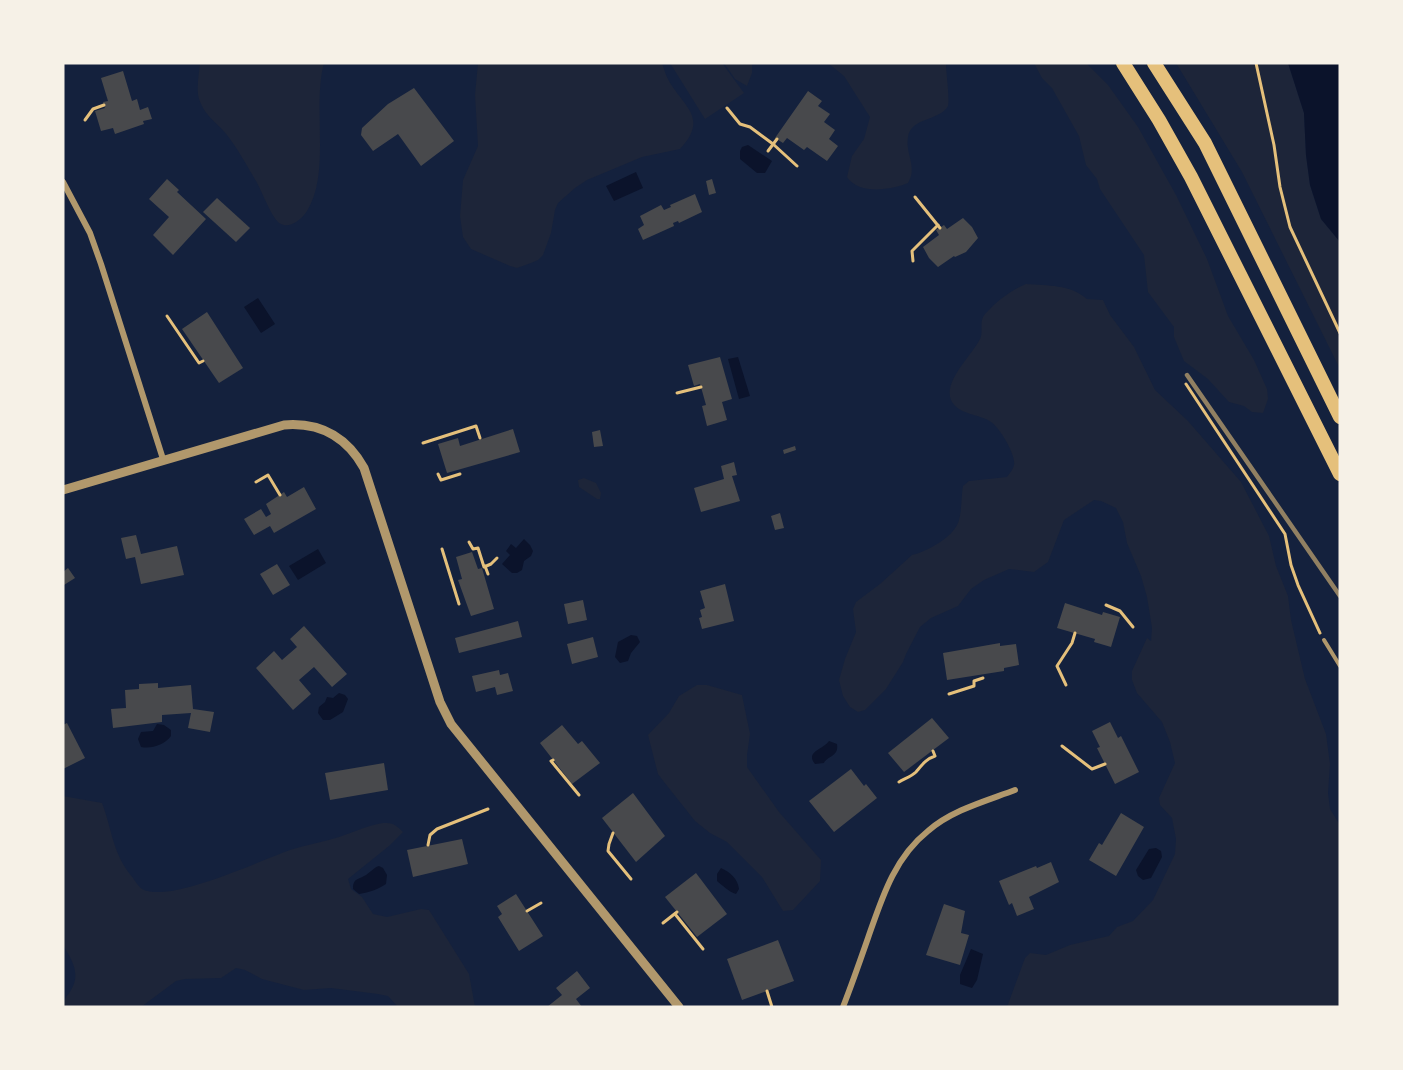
<svg xmlns="http://www.w3.org/2000/svg" width="1403" height="1070" font-family="Merriweather,serif">
<style>
.green{fill:#1d2539}
.water{fill:#0b132b}
.building{fill:#48494c}
.lines{fill:none;stroke-linecap:round;stroke-linejoin:round}
.path{stroke:#e5c07b;stroke-width:3}
.service{stroke:#b1986c;stroke-width:4}
.minor{stroke:#b1986c;stroke-width:6}
.tertiary{stroke:#b1986c;stroke-width:9}
.motorway{stroke:#e5c07b;stroke-width:14}
.rail{stroke:#918062;stroke-width:4.5}
</style>
<rect width="100%" height="100%" fill="#14213d"/>
<g class="green">
<path d="M200 63H324C312 108 331 173 307 211 302 219 290 229 281 224 272 220 262 191 256 181 247 166 238 149 227 135 216 121 206 118 199 99 196 89 199 74 200 63Z"/>
<path d="M478 63H662C664 69 666 76 669 81 684 107 709 118 680 149L642 157 587 180 575 188 558 203 555 210 551 233 543 255 538 260 531 263 517 268 510 266 471 249 463 237 460 216 463 180 478 146 475 95Z"/>
<polygon points="670,63 722,63 744,93 705,119"/>
<polygon points="724,63 752,63 752,73 747,86 735,79"/>
<path d="M828 63H946C946 72 950 101 948 106 940 121 911 117 908 137 905 154 918 167 908 183 891 190 859 195 847 177L852 156 864 139 870 117 844 76Z"/>
<polygon points="1034,63 1086,63 1108,85 1138,127 1176,195 1207,259 1228,316 1254,360 1267,389 1268,399 1263,413 1252,412 1244,406 1229,402 1208,379 1184,361 1174,337 1174,327 1148,292 1144,255 1100,189 1097,179 1086,165 1079,136 1052,88 1042,78"/>
<polygon points="1176,63 1288,63 1304,113 1306,155 1310,185 1321,219 1340,242 1340,369 1242,172"/>
<path d="M1026 284C1048 286 1070 284 1087 299L1103 300 1110 315 1134 347 1155 390 1188 421 1241 482 1269 536 1276 566 1288 596 1291 620 1305 679 1326 734 1330 764 1328 793 1330 809 1340 825V1007H1007L1025 958 1030 953 1046 955 1070 945 1100 938 1109 936 1117 927 1133 921 1153 900 1175 854 1176 839 1172 818 1160 805 1159 798 1175 763 1170 742 1162 722 1137 693 1132 680V671L1147 638 1151 641 1152 628 1147 597 1141 576 1127 543 1123 522 1116 508 1101 501 1094 500 1064 520 1048 562 1034 572 1009 569 984 580 971 589 958 606 931 618 920 627 906 654 903 662 886 689 865 710 858 712 850 707 843 696 839 680 845 659 856 632 853 609 856 602 880 584 912 555C926 552 952 538 958 523 962 513 961 497 963 486L969 481 1007 477C1009 474 1013 470 1014 465 1016 455 1000 428 991 422 980 414 958 415 951 400 943 381 973 354 980 339 984 331 978 321 986 313 997 301 1011 290 1026 284Z"/>
<polygon points="584,478 596,483 601,493 600,499 597,499 579,487 578,480"/>
<polygon points="697,685 707,685 742,695 750,734 747,755 747,767 779,812 821,860 820,881 793,910 783,911 762,877 727,842 710,833 695,821 664,782 658,774 648,735 669,713 679,696"/>
<path d="M63 796 102 803C113 832 112 853 133 878 135 881 139 887 142 889 169 904 261 860 290 850 306 845 323 842 339 837 352 833 375 822 387 823 394 823 398 827 403 832L389 846 348 879 351 889 362 897 373 914 387 917 421 909 429 910 469 974 475 1007H398L388 996 378 994 331 988 304 990 262 979 245 970 236 968 221 978 185 979 176 981 141 1007H63C63 999 67 997 71 990 81 974 72 960 63 945Z"/>
</g>
<g class="water">
<polygon points="1288,63 1340,63 1340,242 1321,219 1310,185 1306,155 1304,113"/>
<polygon points="748,145 772,161 765,173 757,173 740,159 740,151 742,147"/>
<polygon points="636,172 643,188 614,201 606,186"/>
<polygon points="258,298 275,324 261,333 244,307"/>
<polygon points="738,357 750,396 739,399 728,359"/>
<polygon points="524,539 530,545 533,551 531,556 524,561 522,570 517,573 512,573 502,564 510,555 506,551 511,544 516,548"/>
<polygon points="318,549 326,563 298,580 289,566"/>
<polygon points="631,635 637,636 640,642 631,653 628,661 620,663 615,657 618,642"/>
<polygon points="339,693 345,695 348,699 343,712 330,720 323,720 318,713 319,707 325,702 327,697 333,698"/>
<path d="M157 724 164 725 171 730V736C164 745 152 749 141 747L138 739 141 732 153 731Z"/>
<path d="M829 741 837 744C839 757 828 755 824 763L815 764C805 751 823 750 829 741Z"/>
<polygon points="1156,848 1161,851 1162,857 1151,878 1143,880 1138,876 1136,870 1149,849"/>
<path d="M379 866 383 868 387 875 386 884C377 890 370 892 359 894L353 889C353 878 358 880 366 875 371 872 373 868 379 866Z"/>
<path d="M721 868C730 872 738 879 739 889L736 894C729 892 722 885 717 881V874Z"/>
<polygon points="971,949 983,954 977,980 972,988 960,984 960,975"/>
</g>
<g class="building">
<polygon points="123,71 132,101 137,99 140,110 148,107 152,119 143,121 144,124 115,134 113,128 101,131 95,111 105,108 103,102 108,101 101,78"/>
<polygon points="414,88 454,141 421,166 398,134 373,151 361,135 362,128 388,104"/>
<polygon points="808,91 822,101 818,106 830,114 824,122 835,130 829,139 838,146 827,161 807,147 804,150 787,138 783,143 775,138"/>
<polygon points="167,179 179,190 177,192 206,219 173,255 153,235 169,217 149,199"/>
<polygon points="712,179 716,193 709,195 706,181"/>
<polygon points="695,194 702,212 679,223 678,221 673,223 674,226 643,240 638,229 644,225 640,216 661,205 664,210 671,207 670,205"/>
<polygon points="217,198 250,228 236,242 203,212"/>
<polygon points="963,218 972,227 978,238 966,252 955,257 954,256 938,267 929,258 923,247 939,235 936,230 944,225 947,229"/>
<polygon points="207,312 243,368 219,383 182,329"/>
<polygon points="720,357 732,399 722,402 727,420 707,426 702,406 706,405 701,387 700,384 694,386 688,365"/>
<polygon points="513,429 520,452 447,473 438,444 458,438 460,446"/>
<polygon points="600,430 603,446 594,447 592,432"/>
<polygon points="795,446 796,450 784,454 783,450"/>
<polygon points="734,462 737,475 732,476 740,501 701,512 694,488 724,479 721,466"/>
<polygon points="304,487 316,509 274,533 270,526 254,535 244,519 261,509 266,517 271,514 266,504 284,492 287,497"/>
<polygon points="780,513 784,528 775,530 771,516"/>
<polygon points="136,535 141,554 177,546 184,575 141,584 135,557 126,559 121,538"/>
<polygon points="472,552 478,569 482,568 494,609 471,616 458,580 462,579 456,557"/>
<polygon points="277,564 290,585 273,595 260,574"/>
<polygon points="68,568 75,578 64,585 63,572"/>
<polygon points="725,584 734,621 702,629 699,618 702,617 700,610 705,608 700,591"/>
<polygon points="583,600 587,620 568,624 564,604"/>
<polygon points="1065,603 1102,615 1103,612 1120,617 1111,647 1094,642 1095,639 1057,628"/>
<polygon points="518,621 522,637 459,653 455,638"/>
<polygon points="304,626 347,674 332,687 314,667 299,680 311,694 293,710 256,668 274,651 282,660 297,647 290,639"/>
<polygon points="593,637 598,657 572,664 567,644"/>
<polygon points="1000,643 1000,646 1016,644 1019,665 1004,668 1004,671 947,680 943,653"/>
<polygon points="499,670 500,675 508,673 513,691 497,695 495,687 476,692 472,676"/>
<polygon points="158,683 158,688 191,685 193,709 214,712 210,732 188,728 191,713 162,715 162,722 113,728 111,709 126,708 125,690 139,689 139,684"/>
<polygon points="932,718 949,738 904,772 888,753"/>
<polygon points="1110,722 1118,738 1121,736 1139,772 1115,784 1097,748 1100,747 1092,731"/>
<polygon points="67,723 85,758 63,769 63,725"/>
<polygon points="562,725 578,744 582,741 600,763 572,784 540,743"/>
<polygon points="384,763 388,790 330,800 325,773"/>
<polygon points="851,769 864,786 866,784 877,798 834,832 809,801"/>
<polygon points="633,793 665,836 636,862 602,818"/>
<polygon points="1121,813 1144,827 1116,876 1089,860 1099,843 1102,845"/>
<polygon points="462,839 468,864 413,877 407,850"/>
<polygon points="1051,862 1059,882 1029,897 1034,909 1017,916 1012,903 1009,905 999,881 1036,866 1037,868"/>
<polygon points="696,873 727,914 697,937 665,897"/>
<polygon points="516,894 543,936 519,951 498,917 502,914 497,906"/>
<polygon points="944,904 965,911 961,933 969,935 960,965 926,955"/>
<polygon points="778,940 794,981 742,1000 727,959"/>
<polygon points="577,971 590,988 576,999 582,1007 547,1007 562,995 556,988"/>
</g>
<g class="lines">
<g class="path">
<polyline points="1256,63 1274,145 1280,187 1290,227 1340,333"/>
<polyline points="727,108 740,124 750,127 773,144 797,166"/>
<polyline points="85,120 93,109 104,105"/>
<polyline points="768,151 777,139"/>
<polyline points="915,197 940,228"/>
<polyline points="913,261 912,251 938,225"/>
<polyline points="167,316 199,363 203,361"/>
<polyline points="1186,384 1285,534 1291,565 1298,585 1320,633"/>
<polyline points="677,393 701,387"/>
<polyline points="423,443 476,426 480,438"/>
<polyline points="438,474 441,480 460,474"/>
<polyline points="256,482 268,475 280,495"/>
<polyline points="469,542 473,549 478,548 484,567 491,564 497,558"/>
<polyline points="442,549 459,604"/>
<polyline points="485,566 488,574"/>
<polyline points="1106,605 1120,611 1133,627"/>
<polyline points="1066,685 1057,666 1072,643 1075,633"/>
<polyline points="949,694 974,686 974,681 983,678"/>
<polyline points="1062,746 1092,769 1105,764"/>
<polyline points="553,760 551,761 579,795"/>
<path d="M899 782C904 779 912 776 916 772 922 765 926 759 935 756L933 751"/>
<polyline points="613,833 609,844 608,851 631,879"/>
<polyline points="428,845 430,835 437,829 488,809"/>
<polyline points="527,911 541,903"/>
<polyline points="675,914 703,949"/>
<polyline points="663,923 677,912"/>
<polyline points="767,991 772,1007"/>
</g>
<polyline class="service" points="1324,640 1340,666"/>
<g class="minor">
<polyline points="63,182 90,233 101,264 163,459"/>
<path d="M843 1007C852 984 860 961 868 938 882 898 894 858 928 831 952 810 986 801 1015 790"/>
</g>
<path class="tertiary" d="M63 490 284 425C320 422 346 436 364 468L440 702 451 724 679 1007"/>
<g class="motorway">
<polyline points="1123,63 1159,120 1191,177 1340,474"/>
<polyline points="1154,63 1205,143 1340,417"/>
</g>
<polyline class="rail" points="1187,375 1340,596"/>
</g>
<rect width="1403" height="1070" fill="none" stroke="#f6f1e7" stroke-width="129"/>
</svg>
